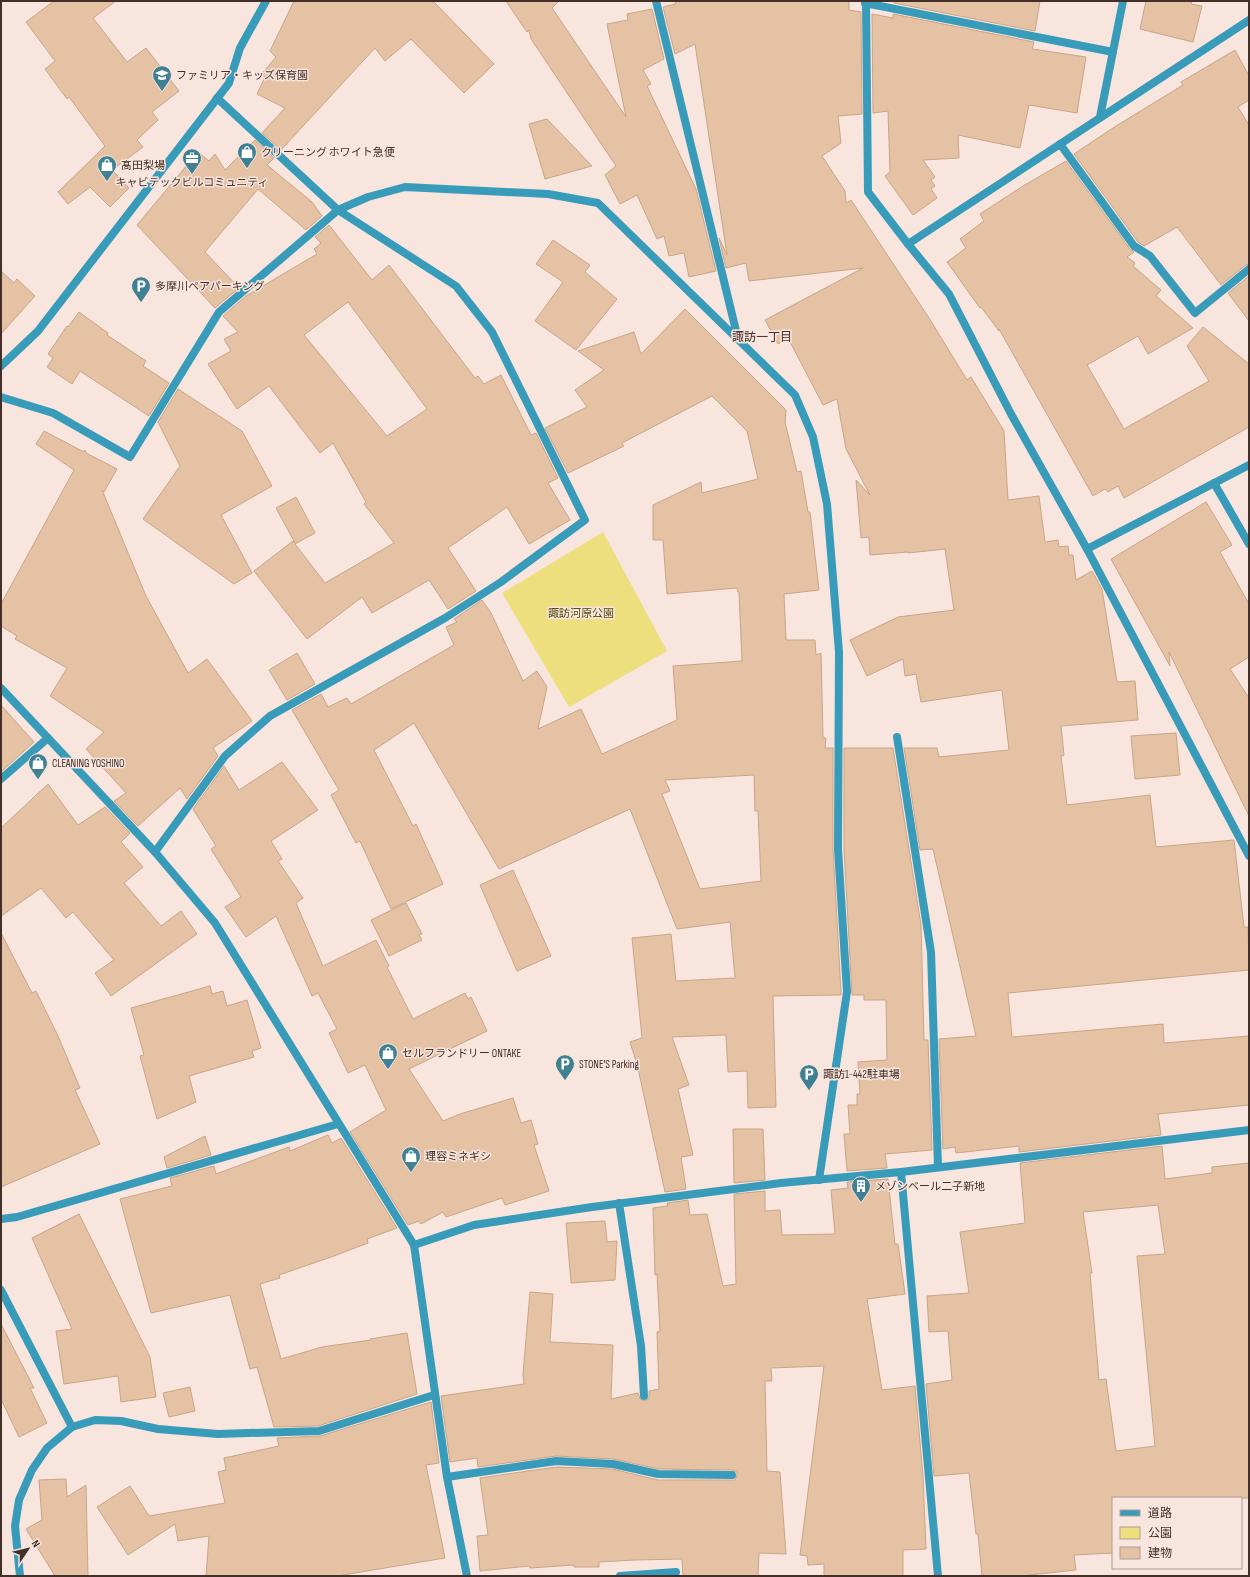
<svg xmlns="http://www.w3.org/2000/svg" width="1250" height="1577" font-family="'Sofia Sans Condensed','Noto Sans JP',sans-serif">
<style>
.green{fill:#eddf7d}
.building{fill:#e6c2a4;stroke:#c8a588;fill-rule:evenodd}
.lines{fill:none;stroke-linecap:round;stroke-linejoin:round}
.street{stroke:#389bb9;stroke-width:8}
.labels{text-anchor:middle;stroke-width:3;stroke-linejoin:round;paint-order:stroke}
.poi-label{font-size:11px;fill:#412f28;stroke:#f8e5de;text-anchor:start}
.park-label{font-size:11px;fill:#534b10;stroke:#f8e5de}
.neighbourhood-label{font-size:12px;fill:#412f28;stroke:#f8e5de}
</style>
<rect width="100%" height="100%" fill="#f8e5de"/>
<polygon class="green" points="603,532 667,651 569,707 502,593"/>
<g class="building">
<polygon points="54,1 116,1 93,18 127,62 146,48 179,91 152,112 158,120 137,140 143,147 112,170 129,188 110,207 90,187 68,204 58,192 105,146 69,97 67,99 45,69 55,61 26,22"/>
<polygon points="294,1 433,1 494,64 464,93 411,39 385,61 375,48 281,150 262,133 285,108 257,94 265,77 261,75 276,57 270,51"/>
<polygon points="506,1 559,1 552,8 626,117 607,24 628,20 627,14 652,9 664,59 643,70 651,84 647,86 696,189 716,271 689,277 684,253 669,256 664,236 657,239 637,195 620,204 605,175 616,166 531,39 529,30 527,32"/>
<polygon points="675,1 849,1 849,10 861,12 862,114 838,116 841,143 822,156 845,191 846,203 851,200 929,318 967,380 971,377 1004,431 1008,500 1039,496 1045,542 1058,540 1059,547 1068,546 1069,555 1073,555 1076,580 1092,571 1102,589 1117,682 1135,681 1138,720 1061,726 1064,755 1061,756 1067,805 1150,795 1156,847 1234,840 1244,927 1248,927 1249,970 1008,993 1012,1037 1163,1024 1164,1043 1249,1036 1249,1105 1158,1114 1161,1135 1019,1152 1019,1146 956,1153 955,1147 943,1149 939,1039 976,1036 933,849 920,850 904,748 937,748 939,757 1009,750 1002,690 921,702 916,674 905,676 903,659 867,676 850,640 898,617 954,610 945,549 908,553 908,552 870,555 869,537 861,538 856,480 870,495 846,449 837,399 823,405 788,338 778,344 765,320 863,268 749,281 746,263 726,268 719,238 727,255 695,44 675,54 663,7 676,4"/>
<polygon points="894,1 1040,1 1035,31 894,3"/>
<polygon points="1146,1 1192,1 1191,4 1202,6 1193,42 1140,29"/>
<polygon points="872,14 893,18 893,14 1034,42 1032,49 1086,57 1077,113 1029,105 1020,148 958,135 959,158 923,160 935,177 931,180 935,186 931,189 937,198 913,215 885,176 890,172 888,111 873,113"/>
<polygon points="1235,50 1249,76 1249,100 1238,107 1249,125 1249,264 1246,265 1221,285 1177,227 1144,246 1138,242 1074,154 1116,126 1183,85 1181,82"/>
<polygon points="547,119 592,166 545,179 529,124"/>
<polygon points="255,140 274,158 267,165 312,202 322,216 306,230 258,189 205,252 239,288 215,308 137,225 198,152 209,161 215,154 225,170"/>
<polygon points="1066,161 1130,249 1134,252 1127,257 1135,263 1133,266 1161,290 1156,296 1193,328 1148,354 1138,336 1087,365 1124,429 1209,381 1187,346 1203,327 1249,364 1249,427 1124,498 1118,486 1108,492 1105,489 1093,496 999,329 999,331 981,307 980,308 947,262 966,248 960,239 984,221 980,214 1023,186"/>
<path d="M329 225 372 280 389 265 475 378 478 376 484 384 501 375 531 435 536 433 558 478 548 483 570 520 529 544 507 507 448 548 476 591 448 609 429 580 372 613 362 597 307 639 254 571 293 541 295 543 276 508 296 497 315 533 295 544 325 583 394 543 364 504 366 502 333 443 320 453 269 386 237 409 208 364 231 351 224 339 238 332 223 316 246 296 317 254 314 249 321 243 315 237ZM348 302 427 409 387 436 304 335Z"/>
<polygon points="553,240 590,265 585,272 617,299 576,350 535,321 563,282 536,264"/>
<polygon points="1,271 14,283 17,279 35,296 1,334"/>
<polygon points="1249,276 1249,321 1228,293"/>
<path d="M685 309 786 410 785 422 797 472 801 471 808 512H810L819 590 784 594 786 640H815L816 655 821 653 823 738H826L825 748H833V849L841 992V995L773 996 776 1107 748 1108 747 1071 728 1072 726 1035 672 1037 689 1085 678 1089 693 1155 681 1157 686 1189 665 1192 637 1064 630 1042 642 1038 632 938 671 934 676 981 735 978 730 922 677 929 630 809 499 869 414 723 374 750 413 826 416 824 443 884 391 909 360 841 356 843 331 795 339 790 292 710 321 694 328 707 347 698 351 704 454 645 446 627 457 622 454 619 482 600 491 613 523 681 537 671 547 687 538 729 581 709 602 754 677 720 673 666 742 661 739 592H738L737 588 667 594 663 540H653V505L701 482 702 493 758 479 747 431 712 396 622 443 624 446 568 473 545 428 587 407 575 390 604 370 578 351 634 332 641 354ZM754 775 755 811H758L761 881 700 889 662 794 670 791 665 780Z"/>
<polygon points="79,312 108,333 107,335 146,361 143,366 169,383 149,416 80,371 72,384 47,367 53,358 48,354 67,326 68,327"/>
<polygon points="178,389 242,431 272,486 221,515 252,573 234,584 143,519 180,466 158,422"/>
<polygon points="44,431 84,452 85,450 86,453 117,469 104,492 102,490 146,596 188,673 207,659 252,721 213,748 218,756 187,799 180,788 138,826 114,801 126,793 86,749 104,732 50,696 67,668 15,639 17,636 1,626 1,604 74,470 36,444"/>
<polygon points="1206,502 1232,545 1220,552 1249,604 1249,657 1230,669 1249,698 1249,816 1169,652 1170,666 1111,559"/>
<polygon points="297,653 315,684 287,700 269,670"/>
<polygon points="1,705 34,742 1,772"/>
<polygon points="1176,733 1180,775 1135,779 1131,736"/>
<polygon points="844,748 893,748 921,925 924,1040 928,1040 932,1150 885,1154 887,1168 847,1171 844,1134 850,1134 848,1105 857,1105 857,1094 860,1094 858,1062 887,1060 886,1000 864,1000 864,995 852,995 844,849"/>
<polygon points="282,762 318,810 271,841 282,859 278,861 303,898 296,903 323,966 376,940 389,966 387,967 413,1019 465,993 468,999 471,997 487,1031 409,1069 443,1121 460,1114 513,1098 521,1123 531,1120 538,1144 534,1145 549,1191 505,1205 502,1198 446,1217 443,1212 421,1224 419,1221 408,1225 350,1132 386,1110 365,1065 348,1073 329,1033 337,1029 318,993 312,996 276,916 246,937 225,907 241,897 211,849 216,846 193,809 224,766 239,790"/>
<polygon points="48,784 78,825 105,807 130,833 121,842 143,867 124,883 161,926 181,911 197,934 111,996 95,973 114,960 73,912 66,918 41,888 1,916 1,828"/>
<polygon points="513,870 551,956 517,971 480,885"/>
<polygon points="406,903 422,934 419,935 422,940 389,956 371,920"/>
<polygon points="1,933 32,993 36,991 58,1036 80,1088 75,1090 100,1144 1,1187"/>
<polygon points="210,986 212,994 223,991 227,1006 247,1000 261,1048 252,1051 254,1057 189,1076 196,1102 157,1119 140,1056 144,1055 131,1008"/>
<polygon points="733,1129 763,1129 765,1180 734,1183"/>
<polygon points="328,1135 332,1143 341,1138 397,1228 367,1239 368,1243 334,1256 279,1275 280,1278 260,1284 281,1359 322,1347 371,1340 370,1339 407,1333 417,1394 318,1426 274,1427 257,1367 250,1369 230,1295 151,1313 120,1199 172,1186 170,1178 214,1166 216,1174 289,1147 290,1151"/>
<polygon points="205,1136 211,1155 167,1168 164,1157"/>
<path d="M1162 1146 1165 1179 1212 1173V1167L1249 1163V1498H1113V1553L1074 1555 1076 1570 1021 1576H982L978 1534H976L969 1473 934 1476 926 1384 952 1380 948 1331 929 1332 927 1296 969 1293 960 1232 1025 1223 1020 1163ZM1158 1205 1165 1254 1137 1256 1155 1446 1116 1451 1106 1379 1099 1380 1090 1273H1092L1083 1212Z"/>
<polygon points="888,1179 895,1244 898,1244 905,1294 867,1299 882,1390 915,1386 923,1476 926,1549 903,1550 903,1576 824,1576 824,1564 808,1565 807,1556 800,1555 824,1366 771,1368 772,1381 765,1381 767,1471 780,1472 786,1554 759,1553 758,1576 683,1576 682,1559 635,1560 599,1562 599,1567 574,1567 574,1565 530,1568 529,1566 480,1571 477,1536 488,1535 480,1478 556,1467 612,1469 658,1480 735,1480 737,1475 737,1472 732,1470 659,1469 613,1459 556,1456 478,1467 477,1458 450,1462 441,1396 524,1384 523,1374 530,1292 553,1294 550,1342 613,1345 611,1399 638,1393 640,1399 645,1401 649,1398 649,1391 659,1389 657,1332 660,1331 657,1274 655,1275 653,1208 668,1206 667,1203 688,1200 690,1215 707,1214 723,1286 736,1284 734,1194 765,1191 765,1211 780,1210 782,1235 835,1234 831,1190 848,1188 847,1182"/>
<polygon points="79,1214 150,1357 156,1397 121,1402 118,1376 64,1384 56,1331 72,1329 32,1238"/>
<polygon points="605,1221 607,1242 617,1241 615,1280 571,1283 566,1223"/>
<polygon points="1,1324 34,1388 30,1388 47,1423 19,1437 1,1399"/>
<polygon points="190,1387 195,1411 169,1417 163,1393"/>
<polygon points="431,1402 439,1463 426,1465 445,1558 337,1576 206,1576 209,1536 178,1541 175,1524 128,1555 97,1507 130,1486 149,1516 225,1503 218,1472 226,1470 224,1458 279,1446 277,1438 320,1436"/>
<polygon points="66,1479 67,1497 86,1485 88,1576 55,1576 26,1529 42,1520 39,1480"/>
</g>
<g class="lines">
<g class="street">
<polyline points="656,1 738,339"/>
<polyline points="866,1 868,192 908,244 949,294 1011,414 1087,549 1249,856"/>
<polyline points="865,3 1113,52"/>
<polyline points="1100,117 1123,1"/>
<polyline points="1060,144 1134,246 1150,256 1195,313 1249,269"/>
<polyline points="908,244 1249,20"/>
<polyline points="1,366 38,331 229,83 240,48 266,1"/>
<polyline points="1,397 53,413 130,457 219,312 338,210 368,197 405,187 548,194 598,203 795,395 813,437 827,504 839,652 838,849 847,992 819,1180"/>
<polyline points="1214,483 1249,544"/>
<polyline points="1087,549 1249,465"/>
<polyline points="1,688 155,852 215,923 414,1245 447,1477 467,1576"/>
<polyline points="897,737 931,952 938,1167"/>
<polyline points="1,779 48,738"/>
<polyline points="155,852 225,756 270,716 445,618 501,582 585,520 492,332 456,286 338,210 217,98"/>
<polyline points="901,1172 938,1576"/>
<polyline points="619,1203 641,1346 644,1396"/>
<polyline points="1,1219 17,1217 338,1124"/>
<polyline points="414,1245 474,1225 592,1207 781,1183 901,1172 1249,1130"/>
<polyline points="1,1290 72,1427"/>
<polyline points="447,1477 556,1461 613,1464 658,1474 732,1475"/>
<polyline points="20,1576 15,1526 19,1500 32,1470 47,1448 72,1427 95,1420 121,1421 158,1429 218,1434 319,1431 434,1395"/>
<polyline points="620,1576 676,1572"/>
</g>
</g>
<defs>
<g id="school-pin" transform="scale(1)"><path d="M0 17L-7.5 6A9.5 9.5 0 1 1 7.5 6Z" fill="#408094" stroke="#f8e5de"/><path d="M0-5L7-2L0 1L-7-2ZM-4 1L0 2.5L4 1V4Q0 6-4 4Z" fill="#fff"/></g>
<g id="shop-pin" transform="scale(1)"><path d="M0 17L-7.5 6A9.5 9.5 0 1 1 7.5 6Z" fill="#408094" stroke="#f8e5de"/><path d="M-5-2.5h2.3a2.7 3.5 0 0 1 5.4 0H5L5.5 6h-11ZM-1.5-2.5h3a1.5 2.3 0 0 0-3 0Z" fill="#fff"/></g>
<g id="office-pin" transform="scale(1)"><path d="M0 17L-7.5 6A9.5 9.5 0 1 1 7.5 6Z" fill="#408094" stroke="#f8e5de"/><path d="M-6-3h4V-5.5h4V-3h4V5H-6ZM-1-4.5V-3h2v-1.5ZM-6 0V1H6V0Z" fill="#fff"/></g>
<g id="parking-pin" transform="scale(1)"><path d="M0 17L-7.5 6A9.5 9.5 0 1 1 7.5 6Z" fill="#408094" stroke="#f8e5de"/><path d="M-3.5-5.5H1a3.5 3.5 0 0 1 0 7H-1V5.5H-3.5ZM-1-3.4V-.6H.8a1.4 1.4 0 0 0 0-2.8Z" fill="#fff"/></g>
<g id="building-pin" transform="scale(1)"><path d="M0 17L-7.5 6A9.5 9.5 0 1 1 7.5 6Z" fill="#408094" stroke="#f8e5de"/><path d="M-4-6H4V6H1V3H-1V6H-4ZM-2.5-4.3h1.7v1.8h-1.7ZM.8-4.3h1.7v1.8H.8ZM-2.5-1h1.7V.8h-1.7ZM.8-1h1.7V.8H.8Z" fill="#fff"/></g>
</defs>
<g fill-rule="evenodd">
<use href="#school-pin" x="162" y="75"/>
<use href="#shop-pin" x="247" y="152"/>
<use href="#office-pin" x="192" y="158"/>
<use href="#shop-pin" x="107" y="165"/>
<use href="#parking-pin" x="141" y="286"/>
<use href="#shop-pin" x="38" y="763"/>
<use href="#shop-pin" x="388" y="1053"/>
<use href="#parking-pin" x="565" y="1064"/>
<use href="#parking-pin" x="809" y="1074"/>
<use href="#shop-pin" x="411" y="1156"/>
<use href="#building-pin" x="861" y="1186"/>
</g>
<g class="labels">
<g class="poi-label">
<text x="176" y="79">ファミリア・キッズ保育園</text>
<text x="261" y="156">クリーニング ホワイト急便</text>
<text x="121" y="169">髙田梨場</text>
<text x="192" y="186" text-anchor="middle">キャビテックビルコミュニティ</text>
<text x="155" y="290">多摩川ペアパーキング</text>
<text x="52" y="767">CLEANING YOSHINO</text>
<text x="402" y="1057">セルフランドリー ONTAKE</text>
<text x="579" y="1068">STONE'S Parking</text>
<text x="823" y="1078">諏訪1-442駐車場</text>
<text x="425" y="1160">理容ミネギシ</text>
<text x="875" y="1190">メゾンベール二子新地</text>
</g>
<g class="park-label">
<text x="581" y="617">諏訪河原公園</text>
</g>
<g class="neighbourhood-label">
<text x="762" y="341">諏訪一丁目</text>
</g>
</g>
<rect width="1250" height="1577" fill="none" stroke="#412f28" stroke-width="4"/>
<rect x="1112" y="1497" width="130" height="72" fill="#f8e5de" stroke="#af9c95"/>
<rect x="1120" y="1510" width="20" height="6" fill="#389bb9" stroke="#af9c95"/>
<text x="1148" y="1517" font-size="12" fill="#412f28">道路</text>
<rect x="1120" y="1527" width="20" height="12" fill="#eddf7d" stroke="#af9c95"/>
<text x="1148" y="1537" font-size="12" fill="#412f28">公園</text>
<rect x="1120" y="1547" width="20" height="12" fill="#e6c2a4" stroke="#af9c95"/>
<text x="1148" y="1557" font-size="12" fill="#412f28">建物</text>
<g transform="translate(28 1549) rotate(55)" stroke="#f8e5de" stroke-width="3" paint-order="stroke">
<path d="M0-3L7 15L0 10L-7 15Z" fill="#412f28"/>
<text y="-6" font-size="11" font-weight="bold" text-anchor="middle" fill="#412f28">N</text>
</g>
</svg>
